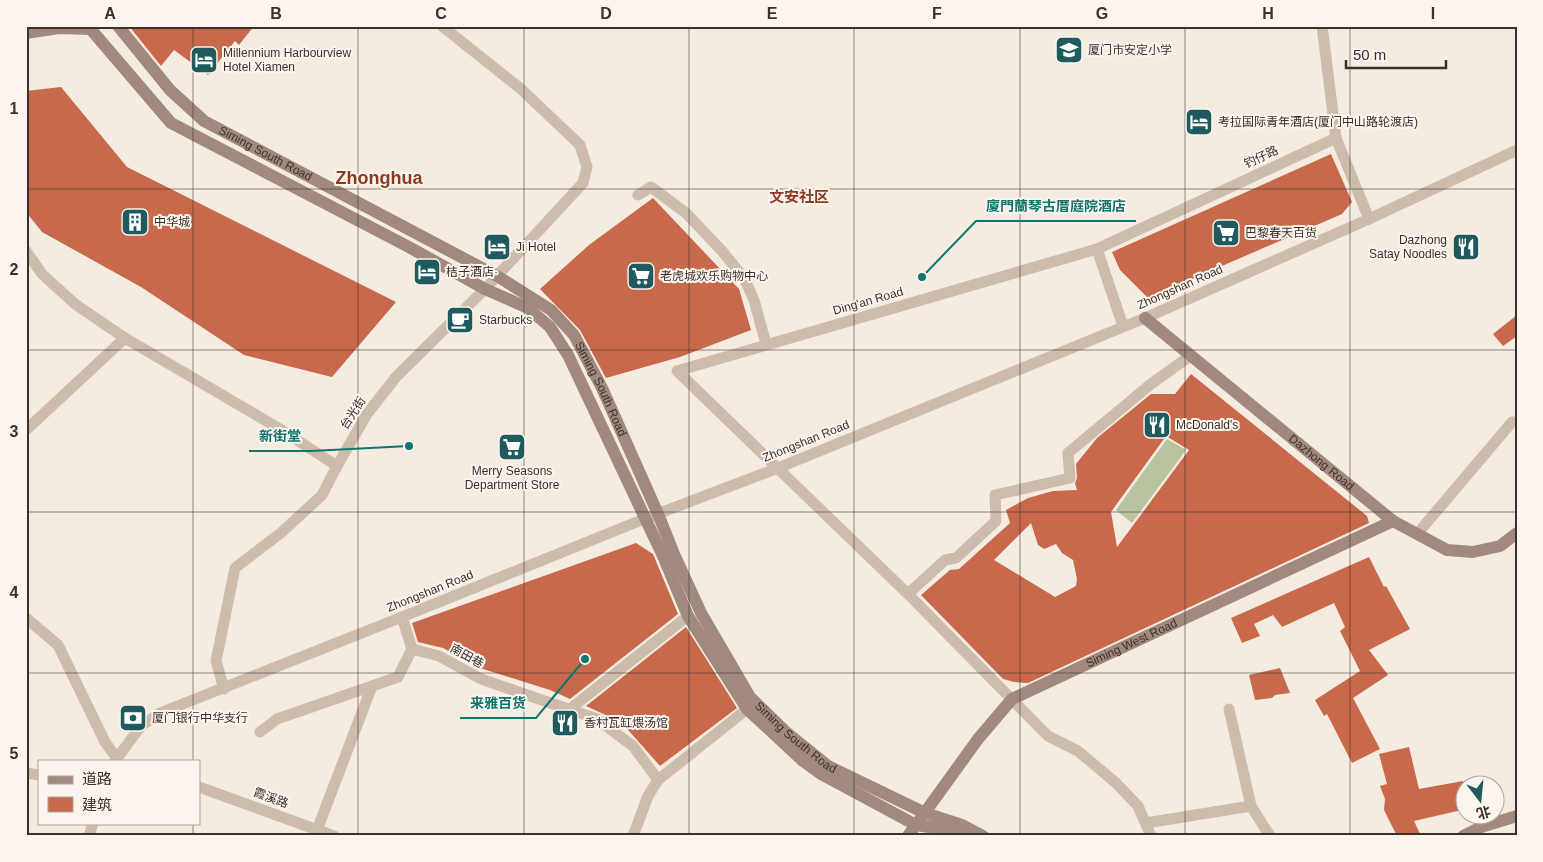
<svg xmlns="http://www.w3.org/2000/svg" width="1543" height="862" font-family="Arial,'Noto Sans SC',sans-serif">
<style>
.green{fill:#b8c4a0}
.building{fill:#c8694b;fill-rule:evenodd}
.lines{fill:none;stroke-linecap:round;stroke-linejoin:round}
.street{stroke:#cdbbac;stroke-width:11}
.secondary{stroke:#a18a7d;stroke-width:12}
.grid{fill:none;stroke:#3b302b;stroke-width:1;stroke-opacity:0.55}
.labels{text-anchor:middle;stroke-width:4;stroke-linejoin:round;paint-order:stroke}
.poi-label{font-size:12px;fill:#3b302b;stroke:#fbf5ee;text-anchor:start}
.street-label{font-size:12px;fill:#3b302b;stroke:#fbf5ee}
.quarter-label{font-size:15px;font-weight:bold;fill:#8c3b22;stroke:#fbf5ee}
.district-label{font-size:18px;font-weight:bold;fill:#8c3b22;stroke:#fbf5ee}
.leader{fill:none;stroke:#0f766e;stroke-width:2}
.callout-dot{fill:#0f766e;stroke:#fbf5ee;stroke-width:2}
.callout-label{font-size:14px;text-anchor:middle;font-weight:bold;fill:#0f766e;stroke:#fbf5ee;stroke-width:4;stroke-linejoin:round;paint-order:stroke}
.neatline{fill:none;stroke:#3b302b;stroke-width:2}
.grid-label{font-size:16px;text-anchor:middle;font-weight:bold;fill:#3b302b}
</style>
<rect width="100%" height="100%" fill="#f4ebe1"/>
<polygon class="green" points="1167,439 1186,450 1132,523 1116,510"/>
<g class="building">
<polygon points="129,26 254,26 239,45 235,41 208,75 174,50 161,66"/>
<polygon points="61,87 127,167 396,302 332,377 244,355 141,287 42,232 26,212 26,91"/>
<polygon points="1331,154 1352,202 1342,214 1148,298 1120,270 1112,252"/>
<polygon points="653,198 739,289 751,330 680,357 606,378 580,330 540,289 589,245"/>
<polygon points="1517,315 1517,336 1503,346 1493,334"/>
<path d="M1191 374 1367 516 1369 523 1028 683 1014 682 1003 679 921 595 950 570 959 569 1010 523 1006 510 1028 498 1053 491 1077 490 1075 483 1077 478 1076 464 1097 438 1151 394H1175ZM1166 436 1189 450 1117 547 1111 512ZM1031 523 1038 545 1044 549 1056 544 1062 553 1073 560 1077 579 1076 586 1055 597 994 560Z"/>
<polygon points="636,543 653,554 678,614 570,699 550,690 483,669 443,648 418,642 412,623"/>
<polygon points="1369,557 1384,587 1386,586 1410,629 1369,650 1388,675 1353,698 1380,749 1352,763 1327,714 1324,716 1315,700 1360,671 1340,631 1345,627 1334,603 1282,627 1273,615 1254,624 1260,636 1242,643 1231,618"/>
<polygon points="686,627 737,708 660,766 621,722 586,706"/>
<polygon points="1280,668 1290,693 1275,695 1272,698 1255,700 1249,675"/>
<polygon points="1409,747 1419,789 1463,781 1466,787 1466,809 1414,821 1421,836 1397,836 1384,810 1385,799 1380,786 1387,784 1379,754"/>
</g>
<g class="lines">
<g class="street">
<polyline points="1322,26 1336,138 1369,219"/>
<polyline points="638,195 651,187 686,213 722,251 744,278 754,300 766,344"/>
<polyline points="1097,249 1123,326"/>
<polyline points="26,251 42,274 75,304 125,338 280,429 337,466"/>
<polyline points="26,430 125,338"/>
<polyline points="1418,533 1512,422 1517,422"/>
<polyline points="908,594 945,560 956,558 996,521 995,495 1070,478 1068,453 1151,384 1190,356"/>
<polyline points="402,617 412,649"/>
<polyline points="26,618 58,645 105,742 116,757"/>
<polyline points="224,689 216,661 235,568 282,532 322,495 337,466 367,414 396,377 485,289 583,183 587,167 580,145 521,89 442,26"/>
<polyline points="570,709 688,616"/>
<polyline points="1229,709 1251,806 1270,836"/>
<polyline points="260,732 277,719 398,677 412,649 439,656 481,679 597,719 633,746 658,780"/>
<polyline points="115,761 141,726 160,713 402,617 644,519 778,468 1145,318 1369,219 1517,150"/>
<polyline points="26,773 39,775"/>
<polyline points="199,787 334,836"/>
<polyline points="1146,823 1251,806"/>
<polyline points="317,830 372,686"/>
<polyline points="89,836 93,823"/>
<polyline points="633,836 648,796 658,780 747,709"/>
<polyline points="1151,836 1138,806 1116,783 1078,751 1048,736 908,594 677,371 1097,249 1336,138"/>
</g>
<g class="secondary">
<polyline points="88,26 171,123 407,246 485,289 528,308 550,327 568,355 663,556 688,616 747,709 803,761 821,774 916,825 950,830 961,836"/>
<path id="s1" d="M118 26 170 90 204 121 497 276 551 310 574 335 602 388 658 514 674 554 701 613 750 697 787 733 828 766 925 813 962 825 983 836"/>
<polyline points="26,33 59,28 91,29"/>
<path id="s2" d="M1145 318 1393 521 1447 550 1473 552 1500 546 1517 533"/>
<path id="s3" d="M908 836 978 739 1012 699 1393 521"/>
<polyline points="1463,836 1481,827 1517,816"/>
</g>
</g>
<path class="grid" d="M193 26V761M358 26V836M524 26V836M689 26V836M854 26V836M1020 26V836M1185 26V836M1350 26V836M26 189H1517M26 350H1517M26 512H1517M26 673H1517M193 823V836"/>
<defs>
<g id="school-square" transform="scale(1.4375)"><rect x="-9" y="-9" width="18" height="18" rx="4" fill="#1f5a5e" stroke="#fbf5ee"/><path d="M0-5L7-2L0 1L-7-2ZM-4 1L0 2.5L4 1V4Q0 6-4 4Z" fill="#fff"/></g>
<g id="hotel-square" transform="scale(1.4375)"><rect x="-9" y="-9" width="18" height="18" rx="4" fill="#1f5a5e" stroke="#fbf5ee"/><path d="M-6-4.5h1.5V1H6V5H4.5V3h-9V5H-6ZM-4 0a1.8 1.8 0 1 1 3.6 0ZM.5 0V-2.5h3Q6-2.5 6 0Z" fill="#fff"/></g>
<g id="building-square" transform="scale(1.4375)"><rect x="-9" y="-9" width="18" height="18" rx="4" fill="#1f5a5e" stroke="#fbf5ee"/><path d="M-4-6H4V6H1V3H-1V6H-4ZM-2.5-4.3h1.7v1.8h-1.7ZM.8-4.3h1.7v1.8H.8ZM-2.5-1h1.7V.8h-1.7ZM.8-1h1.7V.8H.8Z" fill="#fff"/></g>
<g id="supermarket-square" transform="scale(1.4375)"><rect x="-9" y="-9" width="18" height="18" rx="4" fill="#1f5a5e" stroke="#fbf5ee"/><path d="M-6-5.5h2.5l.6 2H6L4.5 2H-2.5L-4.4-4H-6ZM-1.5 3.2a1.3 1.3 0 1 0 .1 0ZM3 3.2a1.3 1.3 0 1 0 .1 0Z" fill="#fff"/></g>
<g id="restaurant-square" transform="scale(1.4375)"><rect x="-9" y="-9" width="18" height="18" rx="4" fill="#1f5a5e" stroke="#fbf5ee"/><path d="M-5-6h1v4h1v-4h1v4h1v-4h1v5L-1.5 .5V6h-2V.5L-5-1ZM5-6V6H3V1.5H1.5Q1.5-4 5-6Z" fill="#fff"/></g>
<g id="cafe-square" transform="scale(1.4375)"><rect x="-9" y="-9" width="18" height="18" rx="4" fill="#1f5a5e" stroke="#fbf5ee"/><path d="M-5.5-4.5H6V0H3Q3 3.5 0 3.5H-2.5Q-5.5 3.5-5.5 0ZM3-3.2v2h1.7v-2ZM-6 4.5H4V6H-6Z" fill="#fff"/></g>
<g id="bank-square" transform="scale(1.4375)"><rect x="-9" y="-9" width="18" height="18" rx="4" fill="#1f5a5e" stroke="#fbf5ee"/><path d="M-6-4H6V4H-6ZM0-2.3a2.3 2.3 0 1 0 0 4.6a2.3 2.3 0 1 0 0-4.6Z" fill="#fff"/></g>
</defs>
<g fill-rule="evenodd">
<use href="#school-square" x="1069" y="50"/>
<use href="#hotel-square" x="204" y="60"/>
<use href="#hotel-square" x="1199" y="122"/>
<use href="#building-square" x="135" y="222"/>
<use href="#supermarket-square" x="1226" y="233"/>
<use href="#hotel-square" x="497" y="247"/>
<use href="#restaurant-square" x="1466" y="247"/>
<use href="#hotel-square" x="427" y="272"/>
<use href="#supermarket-square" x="641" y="276"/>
<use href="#cafe-square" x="460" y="320"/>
<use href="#restaurant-square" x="1157" y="425"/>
<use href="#supermarket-square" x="512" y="447"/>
<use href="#bank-square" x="133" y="718"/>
<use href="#restaurant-square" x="565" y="723"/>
</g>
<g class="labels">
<g class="poi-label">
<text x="1088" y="54">厦门市安定小学</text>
<text x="223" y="57">Millennium Harbourview<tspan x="223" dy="14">Hotel Xiamen</tspan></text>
<text x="1218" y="126">考拉国际青年酒店(厦门中山路轮渡店)</text>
<text x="154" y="226">中华城</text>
<text x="1245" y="237">巴黎春天百货</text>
<text x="1447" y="244" text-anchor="end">Dazhong<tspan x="1447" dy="14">Satay Noodles</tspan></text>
<text x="516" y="251">Ji Hotel</text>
<text x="446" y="276">桔子酒店·</text>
<text x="660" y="280">老虎城欢乐购物中心</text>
<text x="479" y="324">Starbucks</text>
<text x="1176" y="429">McDonald's</text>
<text x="512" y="475" text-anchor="middle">Merry Seasons<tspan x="512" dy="14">Department Store</tspan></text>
<text x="152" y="722">厦门银行中华支行</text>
<text x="584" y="727">香村瓦缸煨汤馆</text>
</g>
<g class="street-label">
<text dy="4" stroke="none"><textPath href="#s1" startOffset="198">Siming South Road</textPath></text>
<text transform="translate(1261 157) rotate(-25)" y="4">钓仔路</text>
<text transform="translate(1180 287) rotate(-24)" y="4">Zhongshan Road</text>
<text transform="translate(868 301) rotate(-16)" y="4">Ding'an Road</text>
<text dy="4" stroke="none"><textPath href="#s1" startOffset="618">Siming South Road</textPath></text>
<text transform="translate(353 413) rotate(-57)" y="4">台光街</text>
<text transform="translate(806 441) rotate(-22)" y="4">Zhongshan Road</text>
<text dy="4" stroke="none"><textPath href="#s2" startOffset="228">Dazhong Road</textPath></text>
<text transform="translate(430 591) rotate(-22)" y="4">Zhongshan Road</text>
<text dy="4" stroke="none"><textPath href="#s3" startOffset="304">Siming West Road</textPath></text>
<text transform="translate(467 656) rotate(29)" y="4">南田巷</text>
<text dy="4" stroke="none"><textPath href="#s1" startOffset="1022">Siming South Road</textPath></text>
<text transform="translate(271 798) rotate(20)" y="4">霞溪路</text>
</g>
<g class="quarter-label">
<text x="799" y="202">文安社区</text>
</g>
<g class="district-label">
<text x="379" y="184">Zhonghua</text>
</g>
</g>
<path class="leader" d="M922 277L976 221H1136M409 446L311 451H249M585 659L536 718H460"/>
<g class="callout-dot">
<circle cx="922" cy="277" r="5"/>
<circle cx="409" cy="446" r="5"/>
<circle cx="585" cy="659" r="5"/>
</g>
<g class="callout-label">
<text x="1056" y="211">廈門蘭琴古厝庭院酒店</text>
<text x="280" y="441">新街堂</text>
<text x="498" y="708">来雅百货</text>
</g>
<rect width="1543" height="862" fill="none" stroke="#fbf5ee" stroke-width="55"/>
<rect x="38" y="760" width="162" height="65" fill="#fbf5ee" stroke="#aea6a0"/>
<rect x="48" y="776" width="25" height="8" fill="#a18a7d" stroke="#aea6a0"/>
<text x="82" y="784" font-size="15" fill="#3b302b">道路</text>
<rect x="48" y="797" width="25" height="15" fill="#c8694b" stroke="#aea6a0"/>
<text x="82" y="810" font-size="15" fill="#3b302b">建筑</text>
<g transform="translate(1480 800) rotate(164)"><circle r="24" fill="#fbf5ee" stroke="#aea6a0"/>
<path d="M0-4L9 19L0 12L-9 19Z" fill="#1f5a5e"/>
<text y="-8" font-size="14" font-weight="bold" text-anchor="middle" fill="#3b302b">北</text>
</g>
<path d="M1346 60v8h100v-8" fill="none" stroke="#3b302b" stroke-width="2.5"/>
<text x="1353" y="60" font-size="15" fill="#3b302b" stroke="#fbf5ee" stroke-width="4" paint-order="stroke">50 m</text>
<rect x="28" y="28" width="1488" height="806" class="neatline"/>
<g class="grid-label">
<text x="110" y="19">A</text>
<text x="276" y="19">B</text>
<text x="441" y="19">C</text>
<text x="606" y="19">D</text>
<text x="772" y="19">E</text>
<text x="937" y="19">F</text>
<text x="1102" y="19">G</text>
<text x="1268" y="19">H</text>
<text x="1433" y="19">I</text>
<text x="14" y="114">1</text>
<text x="14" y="275">2</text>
<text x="14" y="437">3</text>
<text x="14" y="598">4</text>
<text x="14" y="759">5</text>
</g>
</svg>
